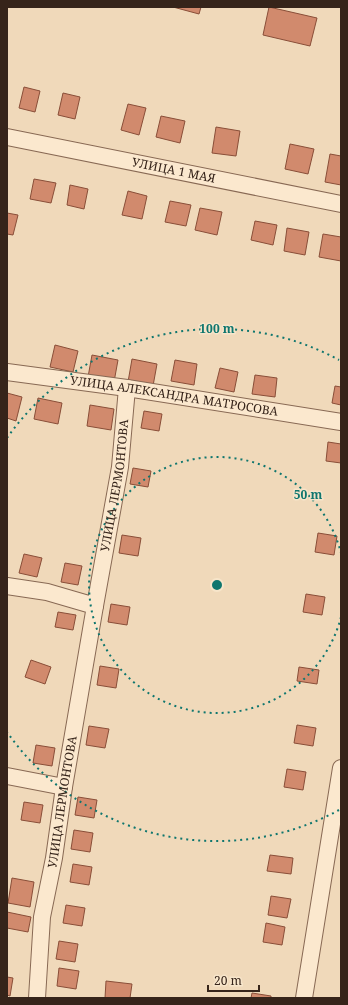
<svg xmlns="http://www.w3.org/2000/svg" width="348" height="1005" font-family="'Noto Serif',serif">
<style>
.building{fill:#d18a6d;stroke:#894e38}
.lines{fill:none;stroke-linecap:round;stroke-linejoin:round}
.minor-casing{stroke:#886954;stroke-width:18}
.minor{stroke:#fbe8ce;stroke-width:16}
.ring{fill:none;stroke:#0f766e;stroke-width:2;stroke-dasharray:2 4}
.labels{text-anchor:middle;stroke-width:3;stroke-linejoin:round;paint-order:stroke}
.street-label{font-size:12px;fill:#36241a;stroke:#f7e5ca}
.centre{fill:#0f766e;stroke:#f7e5ca;stroke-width:2}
.ring-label{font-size:12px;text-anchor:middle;font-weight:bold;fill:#0f766e;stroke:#f7e5ca;stroke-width:3;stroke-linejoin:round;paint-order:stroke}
</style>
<rect width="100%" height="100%" fill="#f0d9ba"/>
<g class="building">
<polygon points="173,7 201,7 199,14"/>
<polygon points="269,7 317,18 310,46 263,35"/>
<polygon points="24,87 40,91 35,112 19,108"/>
<polygon points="63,93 80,97 75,119 58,115"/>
<polygon points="128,104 146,108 139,135 121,130"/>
<polygon points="161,116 185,121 180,143 156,137"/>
<polygon points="216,127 240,131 236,156 212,153"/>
<polygon points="290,144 314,149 308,174 285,169"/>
<polygon points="330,154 341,156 341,185 325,182"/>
<polygon points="34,179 56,183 51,203 30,199"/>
<polygon points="70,185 88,189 84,209 67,205"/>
<polygon points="128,191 147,196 142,219 122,215"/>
<polygon points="170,201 191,205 186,226 165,222"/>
<polygon points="200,208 222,212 217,235 195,230"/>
<polygon points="7,213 18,215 13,235 7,234"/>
<polygon points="255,221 277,225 273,245 251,240"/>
<polygon points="287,228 309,232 305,255 284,251"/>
<polygon points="323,234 341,237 341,261 319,257"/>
<polygon points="55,345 78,351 73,372 50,367"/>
<polygon points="92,355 118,360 114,382 88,377"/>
<polygon points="132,359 157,364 153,386 128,382"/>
<polygon points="175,360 197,364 194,385 171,381"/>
<polygon points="220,368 238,372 234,392 215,388"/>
<polygon points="255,375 277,378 275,397 252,394"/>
<polygon points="335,386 341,387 341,405 332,403"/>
<polygon points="7,393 22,397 16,421 7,418"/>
<polygon points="38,398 62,403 58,424 34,419"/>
<polygon points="90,405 114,409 111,430 87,426"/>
<polygon points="144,411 162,414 159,431 141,428"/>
<polygon points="328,442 341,444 341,463 326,461"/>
<polygon points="133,468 151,471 148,487 130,484"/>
<polygon points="318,533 337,536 334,555 315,552"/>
<polygon points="122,535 141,538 138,556 119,553"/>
<polygon points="24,554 42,558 37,577 19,573"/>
<polygon points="65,563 82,566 78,585 61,582"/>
<polygon points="306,594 325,597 322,615 303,612"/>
<polygon points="111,604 130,607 127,625 108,622"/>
<polygon points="58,612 76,615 73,630 55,627"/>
<polygon points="31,660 51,667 45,684 25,677"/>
<polygon points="100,666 119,669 116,688 97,685"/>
<polygon points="299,667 319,670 317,684 297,681"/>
<polygon points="297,725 316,728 313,746 294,743"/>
<polygon points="89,726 109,729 105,748 86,745"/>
<polygon points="36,745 55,748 52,766 33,763"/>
<polygon points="287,769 306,772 303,790 284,787"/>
<polygon points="78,797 97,800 94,818 75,815"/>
<polygon points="24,802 43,805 40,823 21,820"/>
<polygon points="74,830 93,833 90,852 71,849"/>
<polygon points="270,855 293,858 291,874 267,871"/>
<polygon points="73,864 92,867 89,885 70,882"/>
<polygon points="12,878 34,882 30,907 8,903"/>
<polygon points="271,896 291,899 287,918 268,915"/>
<polygon points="66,905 85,908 82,926 63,923"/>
<polygon points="7,912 31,917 28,932 7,928"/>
<polygon points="266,923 285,927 282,945 263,942"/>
<polygon points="59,941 78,944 75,962 56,959"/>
<polygon points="59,968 79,971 76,989 57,986"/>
<polygon points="7,977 13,978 10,996 7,995"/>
<polygon points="106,981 132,984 130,998 105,998"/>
<polygon points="252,993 271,996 271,998 251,998"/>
</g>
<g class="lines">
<g class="minor-casing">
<g id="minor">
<path id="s1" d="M7 137 341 204"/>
<path id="s2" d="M7 372 127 388 341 422"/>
<polyline points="7,586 47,592 95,606"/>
<polyline points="7,776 64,787"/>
<path id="s3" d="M37 998 42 917 54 858 64 787 95 606 120 467 127 388"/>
<polyline points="304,998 341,768"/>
</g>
</g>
<use href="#minor" class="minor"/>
</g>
<g class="ring">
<path d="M341 617A128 128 0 1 1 341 553"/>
<path d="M339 810A256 256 0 0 1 7 732M7 438A256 256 0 0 1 339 360"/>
</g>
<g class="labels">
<g class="street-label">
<text dy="4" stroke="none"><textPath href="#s1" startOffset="170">УЛИЦА 1 МАЯ</textPath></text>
<text dy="4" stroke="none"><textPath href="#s2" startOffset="169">УЛИЦА АЛЕКСАНДРА МАТРОСОВА</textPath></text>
<text dy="4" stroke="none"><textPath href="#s3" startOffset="519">УЛИЦА ЛЕРМОНТОВА</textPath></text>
<text dy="4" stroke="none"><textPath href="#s3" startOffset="198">УЛИЦА ЛЕРМОНТОВА</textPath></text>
</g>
</g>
<circle cx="217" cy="585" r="6" class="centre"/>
<g class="ring-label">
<text x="217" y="333">100 m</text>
<text x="308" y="499">50 m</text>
</g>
<rect width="348" height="1005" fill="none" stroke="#36241a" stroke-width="16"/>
<path d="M208 985v6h51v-6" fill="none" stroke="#36241a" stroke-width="2"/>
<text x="214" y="985" font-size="12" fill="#36241a" stroke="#f7e5ca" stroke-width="3" paint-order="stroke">20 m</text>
</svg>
